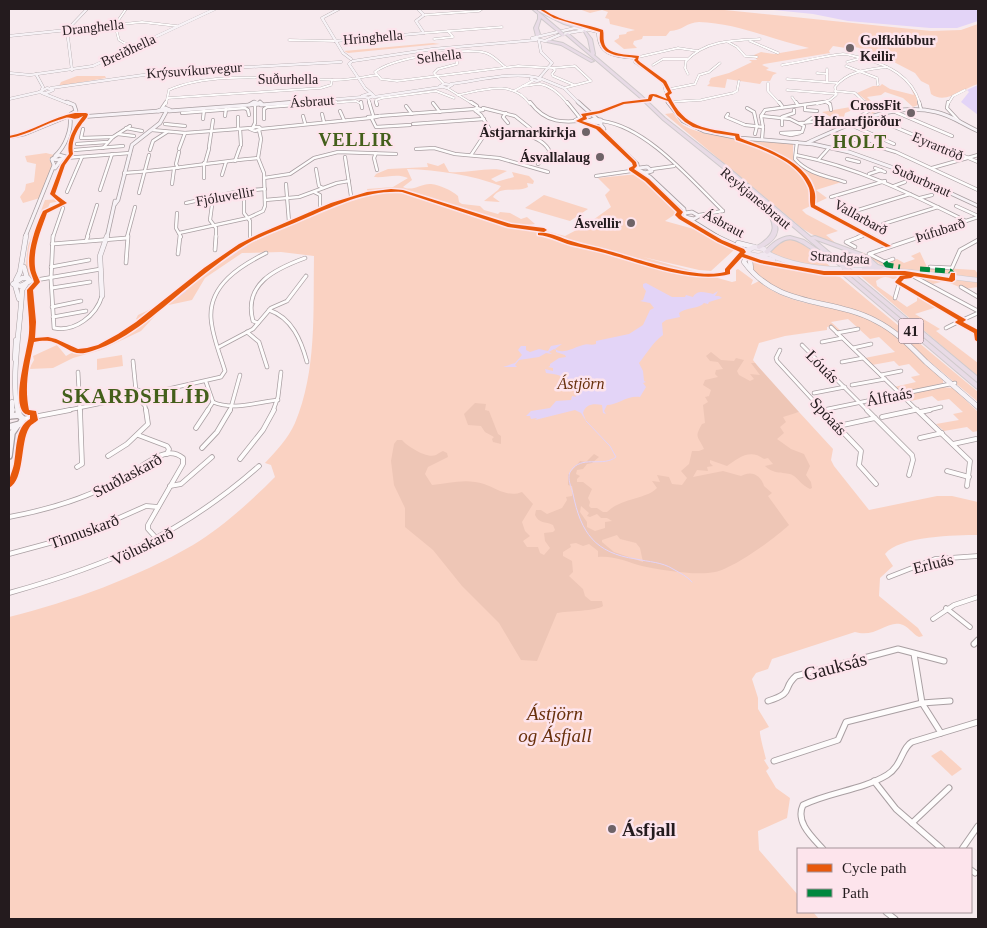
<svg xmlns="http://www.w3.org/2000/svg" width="987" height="928" font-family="'Times New Roman',serif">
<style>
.green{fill:#fad2c2}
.forest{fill:#eec6b6;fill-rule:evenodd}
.water{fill:#e3d4f7}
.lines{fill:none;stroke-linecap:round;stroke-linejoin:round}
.stream{stroke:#e3d4f7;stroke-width:1}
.street-far4-casing{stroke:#a99fa2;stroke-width:2.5}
.street-far3-casing{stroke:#a99fa2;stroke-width:4}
.street-far2-casing{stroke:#a99fa2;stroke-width:4.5}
.street-far1-casing{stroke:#a99fa2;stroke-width:5.5}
.street-casing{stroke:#a99fa2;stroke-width:7}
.secondary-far3-casing{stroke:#a99fa2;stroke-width:3}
.secondary-far2-casing{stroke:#a99fa2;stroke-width:4.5}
.secondary-far1-casing{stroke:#a99fa2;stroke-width:5.5}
.secondary-casing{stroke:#a99fa2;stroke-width:8}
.primary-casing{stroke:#d0cacc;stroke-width:5.5}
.highway-casing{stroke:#d0cacc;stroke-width:2}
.street-far4{stroke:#fefcfc;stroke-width:2}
.street-far3{stroke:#fefcfc;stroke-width:2.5}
.street-far2{stroke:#fefcfc;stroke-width:3}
.street-far1{stroke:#fefcfc;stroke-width:4}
.street{stroke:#fefcfc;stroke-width:5}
.secondary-far3{stroke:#f7f2f6;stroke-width:2.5}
.secondary-far2{stroke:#f7f2f6;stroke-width:3}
.secondary-far1{stroke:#f7f2f6;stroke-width:4.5}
.secondary{stroke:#f7f2f6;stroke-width:5.5}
.primary{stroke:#f1e7f0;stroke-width:4.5}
.highway{fill:#e8dbe6;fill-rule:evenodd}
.highway-bridge-far1-casing{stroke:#d0cacc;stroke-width:4;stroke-linecap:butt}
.highway-bridge-casing{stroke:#d0cacc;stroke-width:7;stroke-linecap:butt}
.highway-bridge-far1{stroke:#e8dbe6;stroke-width:3}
.highway-bridge{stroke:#e8dbe6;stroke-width:5.5}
.quiet{stroke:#00873e;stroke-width:5;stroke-dasharray:10 5;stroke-linecap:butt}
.cycleway-casing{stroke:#fde4ec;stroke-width:3}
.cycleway{fill:#e8590c;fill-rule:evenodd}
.poi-dot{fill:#6e6367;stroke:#fde4ec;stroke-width:2}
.labels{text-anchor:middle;stroke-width:5;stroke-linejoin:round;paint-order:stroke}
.far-street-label{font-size:14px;fill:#241b1e;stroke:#fde4ec}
.far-poi-label{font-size:14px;font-weight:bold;fill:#241b1e;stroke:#fde4ec;text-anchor:end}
.shield{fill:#fde4ec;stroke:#65575c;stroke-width:1}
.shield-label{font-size:15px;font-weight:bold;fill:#241b1e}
.street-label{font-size:16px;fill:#241b1e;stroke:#fde4ec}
.park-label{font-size:16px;font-style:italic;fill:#68300c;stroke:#fde4ec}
.far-district-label{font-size:18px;font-weight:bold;letter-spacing:1px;fill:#445f1b;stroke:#fde4ec}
.near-street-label{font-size:19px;fill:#241b1e;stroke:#fde4ec}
.near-park-label{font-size:19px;font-style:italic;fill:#68300c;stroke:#fde4ec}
.near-poi-label{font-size:19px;font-weight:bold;fill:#241b1e;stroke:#fde4ec;text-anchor:start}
.district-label{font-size:21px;font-weight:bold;letter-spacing:1px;fill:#445f1b;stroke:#fde4ec}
</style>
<rect width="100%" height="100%" fill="#f7eaee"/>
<g class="green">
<path d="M579 9H715L931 31 961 30 978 24V84C963 88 946 105 931 94L929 85 921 81 915 73 890 60 863 54 858 50 860 48 854 47 852 49 833 46 829 51 830 53 764 64 762 65 769 68 766 70 777 73 773 75 770 81H762L760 84 727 79 725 88 707 86 710 83 709 82 711 78 729 73 752 62 749 60H757L754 55 761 52 774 54 809 48C773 40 737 23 699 22 687 22 682 31 670 31L666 36H643L642 39 634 41 633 44 637 48 624 49 614 41 619 38V35L626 34 627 32 635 30 610 24 609 19 605 18 608 12 602 10 590 13Z"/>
<polygon points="433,43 440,44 348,53 344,51"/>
<polygon points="77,76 105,76 106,78 59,86 61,82"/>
<polygon points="882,84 890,89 914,95 909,84 917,96 918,105 913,107 903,98 885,92 881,95 867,97 880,110 864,118 875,110 876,108 857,93 873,86 880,86"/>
<polygon points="856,106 855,109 845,113 844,117 848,120 859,120 834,130 830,128 838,125 840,122 822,112"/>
<path d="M673 113C676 117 679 122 683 125 705 139 766 140 793 143V160C806 173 827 176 845 181L816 190 827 198 802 210 806 214 838 231 826 235 838 245 864 253 882 262H887L897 259 904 263 915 259 911 256 920 252 927 267 975 270 978 274V279L891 270C880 266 874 259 864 255 843 246 823 242 803 229L665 114Z"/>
<polygon points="46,153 54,155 49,159 53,165 40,198 23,203 20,197 25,190 26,184 34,182 36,164 27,162 25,156"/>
<path d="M427 163 438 166 444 163 449 172C468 174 488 166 507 171L491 179 496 182 514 177 512 172 529 176 534 181 533 184 527 183 528 187C517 193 500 185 493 197L500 202 484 201 498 190 501 186C472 175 438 170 407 169L412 180 403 187C412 192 422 183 431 184 440 185 451 190 458 196L459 202 462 204 480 206 484 210 498 214 500 212 510 213 521 219 527 217 535 224 528 225 527 226 565 236 586 225 611 207 605 195 610 190 598 178 638 174 642 175 677 213 665 221 701 231 735 249 711 271 699 270 643 257 732 282 736 281V270L738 269 753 280 751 285 759 281C786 306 827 304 861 316 893 328 918 356 943 379V383L906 392H899L894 387 916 382 911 377 920 375 909 364 899 366 894 361 872 365 865 358 895 352 879 337 870 339 848 319 831 322 841 331 837 332 832 326 827 327V330L785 336 759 343 753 360 793 413 799 412 833 449 831 460 834 466 869 510 937 496H952L978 502V535C956 535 899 536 885 554L893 566 880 578 879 596 918 628 923 636 919 637C912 634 909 626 900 624 887 621 875 638 855 632L772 659 768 669 756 673 752 679 758 698V709L769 727 760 731C759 733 765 755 766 759L764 760 769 768 766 771 776 788 790 798 787 818 758 831 759 850 798 895V912H813L819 919H9V617C72 601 136 578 193 545 223 527 251 501 275 477L271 465 265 463C276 451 288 439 295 423 317 371 313 312 314 256L281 252 242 253 205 278 192 300 164 306 141 331 101 350 73 358 53 368 29 369 34 360 33 356 57 345 66 356C75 350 84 351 95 346 112 340 126 332 141 322L136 319 138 315 153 308 232 250 240 248 331 206 368 194 367 189 393 187 408 178C396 173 387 178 374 177L376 174 388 169 428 167Z"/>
<polygon points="544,195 588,209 570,221 525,208"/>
<path d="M60 199 61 201 50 203 47 210 44 212C36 232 23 260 35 279H32L25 271 28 246 45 200Z"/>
<polygon points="782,239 795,239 801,242 831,267 805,264 772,255 770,252"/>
<path d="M755 257 840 277 978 392V402L880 320C839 301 781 306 752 268V259Z"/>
<path d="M856 272 893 273 898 278 893 279C886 276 883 276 876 281L877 286 907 307 917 301V295L937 307 915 314 940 329 936 331 978 363V377Z"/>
<polygon points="922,276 978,281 978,287 964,289 945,281 933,284 921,278"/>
<polygon points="122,355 123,366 97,370 97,359"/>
<polygon points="942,387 953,388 978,412 978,431 973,432 967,427 944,431 936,424 959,420 953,414 963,412 949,399 938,401 932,396 911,401 905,395"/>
<polygon points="941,750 962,769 952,776 931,756"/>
</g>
<g class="forest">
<path d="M711 352 721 360 734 361 736 358 744 360 737 371 739 375 750 381 754 379 750 374 760 375 751 363H755L799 412 783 417 786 422 780 427 784 433 777 439 791 449 804 454 810 466 806 475 811 482 812 488 810 489C802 485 800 481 794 476 788 471 775 476 765 466L773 464 768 458 764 459C750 448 738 458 727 466L710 460V463L713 466 707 467 708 471 697 470 693 477 723 471 741 476C751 470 761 475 764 486L772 493 768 496 789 525C774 539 734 568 715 572 696 576 661 570 642 566 628 562 612 555 598 557V551L589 544 583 546 576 543 570 544 571 547 563 552V556L572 561 573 572 569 576 583 589 585 596 591 601H602L603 606C596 611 568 611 557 613L537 661 521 660 499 623 462 586 433 550 405 527V508L394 485 391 461 394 444 397 440H402C407 446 427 459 436 455 438 454 440 452 443 451L447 453 448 457 428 467 425 474 432 485C449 483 467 478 484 484 496 488 508 498 522 492L533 504 522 522 525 531 530 536 523 541 527 547H538L540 553 544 555 550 548 545 541 544 533 553 532 555 530 553 525C545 521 539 524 535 515L536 510H541L547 514 562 508 567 500 566 497 572 496 573 491 572 486 568 485V475L580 461 586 462 594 454 599 457 592 463 587 464 583 469 577 470 576 474 580 476 577 479V482H583L592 489 588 498 590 502 589 506 591 508H597L603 512H607C621 498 647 499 657 488L652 481 660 482 657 475 669 477 672 484 682 485 687 478 681 471 689 464 692 451H699L704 449C698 436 694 438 702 424L705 423 703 405 708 402 705 397 709 396 711 390 703 385 705 380 718 377 715 374 716 370 723 369 718 362 710 361 706 356ZM581 506 589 513 587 516 590 517 597 514 601 518H607L612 521 605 522V528L595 531 587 527V522L580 512ZM617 535 620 539 636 543 640 548 643 562 614 552 602 542V540Z"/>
<polygon points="475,403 486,404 485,410 489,411 498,434 501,436 501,444 493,442 492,439 494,437 485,432 481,426 468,425 464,414"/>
</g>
<g class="water">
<polygon points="764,9 978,9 978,21 957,28 930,28 848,21 813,14"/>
<polygon points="978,85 978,115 961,102 969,92 967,90"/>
<path d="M646 283 672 297H685L686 295 693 297C698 289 706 293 713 294L718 291 715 296H719L722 298 709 302 708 304 704 303C699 309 687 307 679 313L680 317 666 320 662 323 663 335C652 343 648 352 639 363L643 371 644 381 646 382 643 383 646 387 640 397C628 395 617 405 607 405L604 411 606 414 603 413 602 405C594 403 585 404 583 413L586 421 581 413 575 410 535 420 537 418 531 419 530 416H526L531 411 550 408 556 401 571 400 572 396 576 397 575 394 577 393 576 389 570 385 574 384C567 376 555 374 546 373L545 369 553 371V368L548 367 550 366V364L559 358 566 357 565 355 556 352V350L554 349 549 352 552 354 546 353 539 357 519 360 515 365 517 367H503L515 363 522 355 518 350 521 346H526V350L530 352 539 349 548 351 551 346 562 344 555 349C563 355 575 347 583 345 589 343 590 346 596 344V341L629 334 643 325 650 310 654 308 650 303 640 301 643 300 646 291 643 287V284Z"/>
</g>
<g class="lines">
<g class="stream">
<polyline points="239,250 247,246"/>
<polyline points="212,268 237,252"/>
<polyline points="170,303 186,291"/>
<path d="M586 421 610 446 616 457C603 467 585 456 573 468 565 476 571 485 573 494 581 533 595 553 636 559 649 562 662 562 673 569 680 573 687 576 692 582"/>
</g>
<g class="street-far4-casing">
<g id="street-far4">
<polyline points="126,9 115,25 119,40 124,43 137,45"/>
<polyline points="424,15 479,11 482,9"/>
<polyline points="67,30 142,22 177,26"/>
<polyline points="424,33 502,27"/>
<polyline points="434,39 453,37 448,31"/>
<polyline points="289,40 335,41"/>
<polyline points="750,41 778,53"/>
<polyline points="728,42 737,47 745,56 757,57"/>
<polyline points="634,58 678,48 698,51"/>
<polyline points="847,62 858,59"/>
<polyline points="653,65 663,59 687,59"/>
<path d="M782 65C802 62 823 56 843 54 849 54 856 57 862 58 888 65 912 76 920 104"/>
<polyline points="846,66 877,78 878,85"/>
<path d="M505 67C499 62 493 55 486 53 464 47 392 58 375 72L381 79 397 81 518 66 553 68 575 66 591 81 564 88"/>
<polyline points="553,68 555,70 552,74 553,76 574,85"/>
<polyline points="827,69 827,82"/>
<polyline points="817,73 827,74"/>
<path d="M688 74 685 68 686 61C705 40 734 40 760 39"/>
<polyline points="787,79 837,83"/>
<polyline points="768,83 768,91 780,104"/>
<polyline points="444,84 434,73 438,69 457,64 457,61 449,54"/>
<path d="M523 86C529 86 534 84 540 84 552 86 561 95 568 104"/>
<polyline points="447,88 473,104"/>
<polyline points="665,90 695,84 699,75 709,72 720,63"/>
<polyline points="787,90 837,94"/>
<polyline points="514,91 534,80"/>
<polyline points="835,91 855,93 866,104"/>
<path d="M458 95C483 90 513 79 530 104"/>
<polyline points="792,97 797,104"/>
<polyline points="168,98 321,88 331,85 332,80"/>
<polyline points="368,98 370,104"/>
<polyline points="668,102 701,100 733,93 737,91 739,81"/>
<polyline points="826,102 829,104"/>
<path d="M166 104 169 90C212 70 287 80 335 80 349 80 363 77 377 75"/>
<polyline points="318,104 356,101 361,104"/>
<polyline points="377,104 376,100 382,98 436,91 454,98"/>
<path d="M817 104 830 100 836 95 835 87C847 71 869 69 887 67"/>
<polyline points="948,104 953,96 965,90"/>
</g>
</g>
<g class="street-far3-casing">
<g id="street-far3">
<polyline points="361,102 362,108"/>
<polyline points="369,102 373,115"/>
<polyline points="376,102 377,105"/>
<polyline points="471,102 477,106"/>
<path d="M530 102C546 124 564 123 589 120"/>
<polyline points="567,102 580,118 575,120"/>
<polyline points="779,102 782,106"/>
<polyline points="796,102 798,105"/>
<polyline points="827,102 830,104 831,110"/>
<polyline points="919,102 921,109"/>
<polyline points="948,102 947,108 960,122"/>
<polyline points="433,103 440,112"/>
<polyline points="805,105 805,110 817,111"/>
<polyline points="406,106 412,114"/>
<polyline points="162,108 166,102"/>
<polygon points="477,108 483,110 476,111 474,109"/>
<polyline points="483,108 515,116 530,128"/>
<polyline points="747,108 754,112 757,126 755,134"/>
<polyline points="340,111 344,120"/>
<polyline points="893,111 952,136"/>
<polyline points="182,113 245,108 248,110 249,115"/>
<polyline points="506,113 503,117 508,123"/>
<polyline points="322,114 324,122"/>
<polyline points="728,114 726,117 745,125 763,127"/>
<polyline points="225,116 226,108"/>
<polyline points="303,116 305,123"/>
<polyline points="379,116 474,109"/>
<polyline points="761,116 790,119 804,126 802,132 781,133 791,135 800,133"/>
<polyline points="238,117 238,129"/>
<polyline points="368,117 380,116 371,118"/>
<polyline points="871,117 978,162"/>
<polyline points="858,118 870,110 870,107 865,102"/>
<polyline points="203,119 204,110"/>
<polyline points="264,119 264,109 267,107 336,102"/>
<polyline points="372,119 376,127 410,125"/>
<path d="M602 121C647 127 691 180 723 211"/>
<polyline points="800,123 822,121 812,118 806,122"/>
<polyline points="165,124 185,126"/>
<polyline points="413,124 484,119"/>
<polyline points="782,125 782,117 794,113 794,110"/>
<polyline points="851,125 894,144"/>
<polyline points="253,127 255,123 255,106"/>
<polygon points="255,127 259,127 261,129 255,131 250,129"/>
<polyline points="126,128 142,131"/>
<polyline points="83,129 81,138 113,137"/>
<polyline points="240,129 241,145"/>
<polyline points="261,129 370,118"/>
<polyline points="152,130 185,133 251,128"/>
<path d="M489 131C508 132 541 132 550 152L538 164"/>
<polyline points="832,133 896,152 978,190"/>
<polyline points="118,134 134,136"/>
<polyline points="9,137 25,134 69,116"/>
<polyline points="762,139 763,127 761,116 765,110 824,102"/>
<path d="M797 142 795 159C808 174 827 176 845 182"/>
<polyline points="77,144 107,142"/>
<polyline points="209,147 213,120"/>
<polyline points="103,148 113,137 130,126"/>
<polyline points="179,149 185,133"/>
<polyline points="416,149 434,148 455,154 499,158 548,172"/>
<polyline points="74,150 123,146"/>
<polyline points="150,150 153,141 167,132"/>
<polyline points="376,153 374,158 377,170"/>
<polyline points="471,155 489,128 481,115 476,111"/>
<path d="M796 155C857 167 911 194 966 221"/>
<polyline points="345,157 351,196"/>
<polyline points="65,158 130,153"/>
<polyline points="819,159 828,149"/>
<polyline points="847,159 859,162"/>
<polyline points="235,161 240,147"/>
<polyline points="204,163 204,178"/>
<polyline points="205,163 209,149"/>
<polyline points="178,168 176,164 179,152"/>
<polyline points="875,168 885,172"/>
<polyline points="932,168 978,155"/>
<polyline points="316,169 319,186 323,188"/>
<polyline points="652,169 674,166"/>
<path d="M124 173C169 170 213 162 258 158"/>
<polyline points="869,174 881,170"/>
<polyline points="222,175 226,162"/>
<polyline points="596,176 638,170"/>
<polyline points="264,178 290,174 314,158 338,152 396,154"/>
<polyline points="172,184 174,169"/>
<polyline points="286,184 289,222"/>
<polyline points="894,186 905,182"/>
<polyline points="100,190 112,154"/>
<polyline points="67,192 82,157"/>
<polyline points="314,192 320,195 320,208"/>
<polyline points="139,193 149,155"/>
<polyline points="831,197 885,181"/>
<polyline points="920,198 932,195"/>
<polyline points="244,199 244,213 250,221 250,237"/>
<polyline points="265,200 299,197 337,183 349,181"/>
<polyline points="186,203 240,191 265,189"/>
<polyline points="212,205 210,220 216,228 216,237"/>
<polyline points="956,206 978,216"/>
<polyline points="822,210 872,237"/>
<polyline points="855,211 910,194"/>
<polyline points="177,213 176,228 181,237"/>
<polyline points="699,215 723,211"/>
<polyline points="883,224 938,207"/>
<polyline points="179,233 248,218 263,211 265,206 264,173 258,158 261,139 259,130"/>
<polyline points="53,237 63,208"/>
<polyline points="87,237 97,205"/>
<polyline points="127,237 135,207"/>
<polyline points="858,237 867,234"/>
<polyline points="918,237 978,217"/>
</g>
</g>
<g class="street-far2-casing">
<g id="street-far2">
<path d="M53 236 51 279 54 328C75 332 96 316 102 296"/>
<polyline points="870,236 888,246"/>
<polyline points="86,241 88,236"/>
<polyline points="52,244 127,238"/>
<polyline points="855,247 846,242 862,236"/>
<polyline points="215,250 216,236"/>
<polyline points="178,254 180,236"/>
<polyline points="893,259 885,262 869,254 922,236"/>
<polyline points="126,263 128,236"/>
<polyline points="51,267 89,260"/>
<polyline points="930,267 952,268 960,250 978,240"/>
<polyline points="30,281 101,269"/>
<polyline points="961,287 978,297"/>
<polyline points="52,288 90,282"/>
<polyline points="895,298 901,277 913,276 978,311"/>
<polyline points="52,307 81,301"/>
<path d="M269 310C292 318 301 340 307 362"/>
<polyline points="978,313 958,322 977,332 978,340"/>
<polyline points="53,317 86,311"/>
<path d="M258 323 253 321C243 284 275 269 305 258"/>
<polyline points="831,327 918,411"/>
<polyline points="946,328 958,322"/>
<polyline points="247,332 259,342 267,367"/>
<polyline points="837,333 858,329"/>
<polyline points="822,342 842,338"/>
<polyline points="802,345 868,411"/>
<polyline points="219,347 253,329 271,308 287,301 306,276"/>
<polyline points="853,348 871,344"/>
<polyline points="780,350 776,358 777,361 823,411"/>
<polyline points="133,361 136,391"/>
<polyline points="842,362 863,358"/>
<polyline points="78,372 80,411"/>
<polyline points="881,375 901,371"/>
<path d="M206 382 213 402C233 411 257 402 278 400"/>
<polyline points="852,385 885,379"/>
<path d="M138 390 145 393C140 401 135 401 127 399L130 393Z"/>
<polyline points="814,393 845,387"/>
<path d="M146 394 221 377 225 371C220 354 212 336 211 318 209 285 240 266 266 253"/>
<polyline points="140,400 145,406 146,411"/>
<polyline points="823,410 955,383"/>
<polyline points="64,411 127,398"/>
<polyline points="207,411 213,402"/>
<polyline points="230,411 240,375"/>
<polyline points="273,411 278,397 281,372"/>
<polyline points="909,411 917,409"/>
<polyline points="925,411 941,407"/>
</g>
</g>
<g class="street-far1-casing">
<g id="street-far1">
<polyline points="822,410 861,451 859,465 876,484"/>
<polyline points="823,410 825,410"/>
<polyline points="867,410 912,455 913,460 909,475"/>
<polyline points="917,410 970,461 967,486"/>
<polyline points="920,412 930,410"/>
<polyline points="882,417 915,410"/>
<polyline points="23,419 70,410"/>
<polyline points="843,425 875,418"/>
<polyline points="196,428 208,410"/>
<polyline points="138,435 167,446 169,449 167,454"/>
<polyline points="920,438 942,433"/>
<polyline points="953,444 976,439"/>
<polyline points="202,448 217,432 230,410"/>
<polyline points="108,456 127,444 148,424 146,410"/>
<polyline points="240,459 263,430 274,410"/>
<polyline points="77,467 82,464 80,410"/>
<polyline points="947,471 969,477"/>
<polyline points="170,486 181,484 212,457"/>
<path d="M9 517C47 510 84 499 118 481 134 474 148 458 165 454 172 452 178 454 183 458V464L148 525V529L157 539"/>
<polyline points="9,554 83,534 146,506 158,507"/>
<polyline points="889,577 935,559 978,556"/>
<path d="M9 593C109 565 181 535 259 466"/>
<polyline points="946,608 970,627"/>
<polyline points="933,619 954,605 978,597"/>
</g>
</g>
<g class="street-casing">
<g id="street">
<polyline points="974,644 978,640"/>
<polyline points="914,654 922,703 941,733"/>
<path d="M768 701C796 692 781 689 796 676L898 649 944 661"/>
<polyline points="774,761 838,740 846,722 922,703 950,701"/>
<polyline points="874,781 896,809 942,849"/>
<polyline points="912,823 949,788"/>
<path d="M823 849C812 837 795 822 803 805 830 792 862 790 887 775 902 766 902 747 912 742L978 722"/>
<polyline points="962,849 978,826"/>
<polyline points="971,870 975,873"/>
<polyline points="886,912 895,919"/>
</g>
</g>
<g class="secondary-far3-casing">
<g id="secondary-far3">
<polyline points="339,9 322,18 343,53 351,59"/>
<polygon points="575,28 586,30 562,34 545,41 532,38"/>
<path d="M585 29 598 32C598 55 614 56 634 58L635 62 660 79 664 84 669 104"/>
<polyline points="9,36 67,30"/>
<polyline points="335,41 424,33 416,21 424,15 418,9"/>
<polyline points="539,41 541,52 552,63 540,77"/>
<polyline points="353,61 433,49 536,40"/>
<polyline points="351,62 349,64 365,88 372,94"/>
<polyline points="72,70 67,30 87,9"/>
<polyline points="9,73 30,75 93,66 215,9"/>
<polyline points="36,74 43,87 42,89"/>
<polyline points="542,79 564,88 580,104"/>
<polygon points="444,84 452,85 447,88 440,86"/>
<path d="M451 84C477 81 517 70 542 79L537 81 531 79 532 77"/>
<polygon points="47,88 53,90 46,93 39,92"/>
<polyline points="51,88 172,71 341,62"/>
<polyline points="42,93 70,104"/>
<polygon points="368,94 372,94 374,96 368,98 362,96"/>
<polyline points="374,97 441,87"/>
<polyline points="9,99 40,92"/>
<polyline points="252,104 255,102 262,104"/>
<polyline points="279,104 363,97"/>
</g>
</g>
<g class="secondary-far2-casing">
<g id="secondary-far2">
<polyline points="67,102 74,105 76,111 71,114"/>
<polyline points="254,102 249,105 262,104 260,102"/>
<polyline points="578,102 597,119"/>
<polyline points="668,102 683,121 704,131 739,138 813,144 849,152 905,172 978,206"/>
<polyline points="261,105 295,102"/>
<polygon points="165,108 170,110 158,111"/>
<polyline points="169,111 249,105"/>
<polyline points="79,117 159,111"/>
<polyline points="593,123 637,164 638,170 645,173 652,171 647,167 639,168"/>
<polyline points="600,123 589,121 593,119 601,120 601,125 604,129"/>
<path d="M807 143C847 125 891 102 936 112 951 115 964 125 978 131"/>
<polygon points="59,155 66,157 59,160 52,159"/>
<path d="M55 156C65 147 72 130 70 117"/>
<polyline points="55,168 61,160"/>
<polyline points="643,173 650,177 684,209 685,217 694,219 699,216 692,212 685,213"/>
<polyline points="115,204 118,200 132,145 160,123 166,112"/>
<polyline points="689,219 718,237"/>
<polyline points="25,237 54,165 52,160"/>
<polyline points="107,237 115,201"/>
</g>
</g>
<g class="secondary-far1-casing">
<g id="secondary-far1">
<polyline points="715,236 747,251"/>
<polyline points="738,243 754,247"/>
<path d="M748 252 744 262C778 309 831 297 876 321 896 331 911 347 926 362 943 377 961 392 978 407"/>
<polyline points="24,267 27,278"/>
<polyline points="751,269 750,260 755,256"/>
<polygon points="22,278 28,278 30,281 21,286 13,284"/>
<polyline points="16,280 20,272 26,236"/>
<polyline points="15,285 19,299"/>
<polyline points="102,296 100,256 107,236"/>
<polyline points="15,359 16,340"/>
<polyline points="12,402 12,411"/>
<path d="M18 411C10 381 21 322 22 290L26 284"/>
</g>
</g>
<g class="secondary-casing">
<g id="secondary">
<polyline points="18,410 19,415"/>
<polyline points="9,416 12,410"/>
<polyline points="9,416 19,415 23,419 20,424 9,427"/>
<polyline points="9,456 12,433 17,426"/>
</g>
</g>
<g class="primary-casing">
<g id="primary">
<polygon points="754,247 764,249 767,254 758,256 749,254 748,250"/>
<path d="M767 253C806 274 855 268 898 271 925 273 951 277 978 280"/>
<polyline points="758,256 773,260"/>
</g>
</g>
<g class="highway-casing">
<g id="highway">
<polygon points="532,9 535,9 560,30 560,32 558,32 541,18 538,28 540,34 538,36 536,36 534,28 538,19 538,14"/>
<polygon points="538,9 540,9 566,22 583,28 581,29 564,24 538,11"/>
<path d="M583 30H585L592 39 595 54 594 55 641 95 665 118 729 168 811 237 815 236 861 253 869 257 878 265 892 269V271L882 269V272L879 274 873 269 862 270V268L869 267 870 265C864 257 855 255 845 258V261L848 266 846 268H842L725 170 663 120 639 97 565 34 568 33 591 53 588 39ZM814 239 852 253 841 256 840 261Z"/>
<polygon points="548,40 563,43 594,61 591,62 561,45 547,42"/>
<path d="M764 206H768C781 225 783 238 759 249L757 248V246C777 234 776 225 764 207Z"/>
<path d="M790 236 804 240 819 250 816 252 814 251C793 237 787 233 769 253L767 254 764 252C772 243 779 237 790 236Z"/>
<polygon points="845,272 978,384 978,389 976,388 843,275 843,273"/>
<polygon points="852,272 978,377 978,382 976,381 850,275 850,273"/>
</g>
</g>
<use href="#street-far4" class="street-far4"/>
<use href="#street-far3" class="street-far3"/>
<use href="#street-far2" class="street-far2"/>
<use href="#street-far1" class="street-far1"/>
<use href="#street" class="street"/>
<use href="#secondary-far3" class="secondary-far3"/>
<use href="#secondary-far2" class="secondary-far2"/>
<use href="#secondary-far1" class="secondary-far1"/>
<use href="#secondary" class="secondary"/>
<use href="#primary" class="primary"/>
<use href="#highway" class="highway"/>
<g class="highway-bridge-far1-casing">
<polyline id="highway-bridge-far1" points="559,31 563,35"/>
</g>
<g class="highway-bridge-casing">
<polyline id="highway-bridge" points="844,267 852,274"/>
</g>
<use href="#highway-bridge-far1" class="highway-bridge-far1"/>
<use href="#highway-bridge" class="highway-bridge"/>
<g class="quiet">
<polyline points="885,262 887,265 900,267"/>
<polyline points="920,269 950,271 953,274"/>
</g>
<g class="cycleway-casing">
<g id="cycleway">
<path d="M539 9C545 9 548 13 553 15 569 23 587 24 603 30 604 34 603 38 604 42 606 56 629 54 639 56L638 60 640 62 666 81 672 93 669 95C685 129 705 128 739 134L740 138C765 148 806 161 814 190 816 195 815 200 815 205L891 246 886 247 811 207C809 201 811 194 809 188 798 160 762 149 736 140L735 136 715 133 693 127 685 122 677 115 668 101 653 96 651 101 624 104 601 113 586 116 587 119 582 121 600 127 636 162 637 166 634 169 649 179 682 211 683 212 681 215 683 217 722 240 744 249 746 252 744 254 761 260 824 271H905L949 278 951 273H955V280L952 282 914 276 911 278 904 279 901 282 965 319 966 320 963 322 978 330V342L975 340 974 333 956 323 955 322 958 320 896 283 895 282 900 276 906 275H824L760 263 742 257 730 270V274C694 284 641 263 605 253 594 250 583 248 571 245 560 242 550 236 538 235V233C549 231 561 238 571 241 583 245 596 247 609 251 638 259 696 280 725 272V269L740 252 718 242 679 219 675 215 677 212 645 181 629 170V168L633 166 632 163 596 129 576 121 583 117 581 114 599 111 623 102 648 99 649 95C655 92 661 97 667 99L665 94 668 92 663 83 638 64 634 60 636 58C625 56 605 57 601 44 599 40 600 36 600 32L554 18Z"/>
<path d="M75 113H86L88 114C87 119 84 120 81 125 75 133 71 144 73 154L65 165 55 194 67 203 47 213C41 230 33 248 35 267 35 272 38 277 40 282L33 290 36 322 35 338 48 337 56 339 78 349 87 348 98 345 118 334 136 322 204 268 239 244 259 234 331 203 367 192 391 189 403 190 511 224 544 228 547 230 544 232 508 227 402 192C368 190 339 204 308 217 289 226 270 232 252 241 230 253 212 268 193 283 161 308 131 339 92 351 72 358 69 347 53 342 47 340 40 341 34 342 29 364 24 387 29 410L36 411 38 420C35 423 31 424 29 428 20 443 25 479 9 488 8 479 12 473 14 464 17 448 15 428 30 419V415C28 415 26 415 23 412 12 398 28 350 29 333 30 318 27 304 27 290L34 282C33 278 31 274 30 270 26 254 36 225 43 211L60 203 50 194 61 165 69 154C66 140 75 126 83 116 72 122 73 116 65 118 45 123 29 135 9 138V136C32 132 52 117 75 113Z"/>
</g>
</g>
<use href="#cycleway" class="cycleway"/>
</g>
<g class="poi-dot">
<circle cx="850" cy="48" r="5"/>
<circle cx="911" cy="113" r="5"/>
<circle cx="586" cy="132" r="5"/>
<circle cx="600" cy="157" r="5"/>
<circle cx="631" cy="223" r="5"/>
<circle cx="612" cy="829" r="5"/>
</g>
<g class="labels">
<g class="far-street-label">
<text transform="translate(93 27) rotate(-6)" y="5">Dranghella</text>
<text transform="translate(373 37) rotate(-5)" y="5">Hringhella</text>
<text transform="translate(128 50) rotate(-25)" y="5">Breiðhella</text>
<text transform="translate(439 56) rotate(-7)" y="5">Selhella</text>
<text transform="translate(194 70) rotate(-4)" y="5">Krýsuvíkurvegur</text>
<text x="288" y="84">Suðurhella</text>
<text transform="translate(312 101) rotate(-4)" y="5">Ásbraut</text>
<text transform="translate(938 146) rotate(23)" y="5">Eyrartröð</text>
<text transform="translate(922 180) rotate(24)" y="5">Suðurbraut</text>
<text transform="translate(225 196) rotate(-10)" y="5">Fjóluvellir</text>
<text transform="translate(756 198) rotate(40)" y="5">Reykjanesbraut</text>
<text transform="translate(861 217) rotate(29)" y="5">Vallarbarð</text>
<text transform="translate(724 223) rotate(28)" y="5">Ásbraut</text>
<text transform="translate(940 230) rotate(-18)" y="5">Þúfubarð</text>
<text transform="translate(840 257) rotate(4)" y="5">Strandgata</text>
</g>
<g class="far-poi-label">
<text x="860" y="45" text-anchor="start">Golfklúbbur<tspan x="860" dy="16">Keilir</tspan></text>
<text x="901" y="110">CrossFit<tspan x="901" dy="16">Hafnarfjörður</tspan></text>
<text x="576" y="137">Ástjarnarkirkja</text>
<text x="590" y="162">Ásvallalaug</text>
<text x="621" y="228">Ásvellir</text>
</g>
<rect class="shield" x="898.5" y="318.5" width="25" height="25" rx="4"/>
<g class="shield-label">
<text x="911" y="336">41</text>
</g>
<g class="street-label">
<text transform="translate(823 366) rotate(45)" y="6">Lóuás</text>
<text transform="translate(889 396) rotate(-11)" y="6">Álftaás</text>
<text transform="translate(829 416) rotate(47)" y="6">Spóaás</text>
<text transform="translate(127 475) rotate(-28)" y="6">Stuðlaskarð</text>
<text transform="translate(84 531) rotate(-20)" y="6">Tinnuskarð</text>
<text transform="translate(142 546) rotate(-26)" y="6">Völuskarð</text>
<text transform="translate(933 563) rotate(-14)" y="6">Erluás</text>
</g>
<g class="park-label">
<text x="581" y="389">Ástjörn</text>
</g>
<g class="far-district-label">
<text x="356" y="146">VELLIR</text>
<text x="860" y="148">HOLT</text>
</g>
<g class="near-street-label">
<text transform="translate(835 666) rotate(-15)" y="7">Gauksás</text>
</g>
<g class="near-park-label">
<text x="555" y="720">Ástjörn<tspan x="555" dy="22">og Ásfjall</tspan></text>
</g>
<g class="near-poi-label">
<text x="622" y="836">Ásfjall</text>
</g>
<g class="district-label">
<text x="136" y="403">SKARÐSHLÍÐ</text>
</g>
</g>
<rect width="987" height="928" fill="none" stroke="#241b1e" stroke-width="20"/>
<rect x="797" y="848" width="175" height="65" fill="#fde4ec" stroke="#a6949a"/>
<rect x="807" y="864" width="25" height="8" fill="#e8590c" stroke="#a6949a"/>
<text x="842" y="873" font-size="15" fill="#241b1e">Cycle path</text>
<rect x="807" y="889" width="25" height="8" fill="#00873e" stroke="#a6949a"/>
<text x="842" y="898" font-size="15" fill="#241b1e">Path</text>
</svg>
